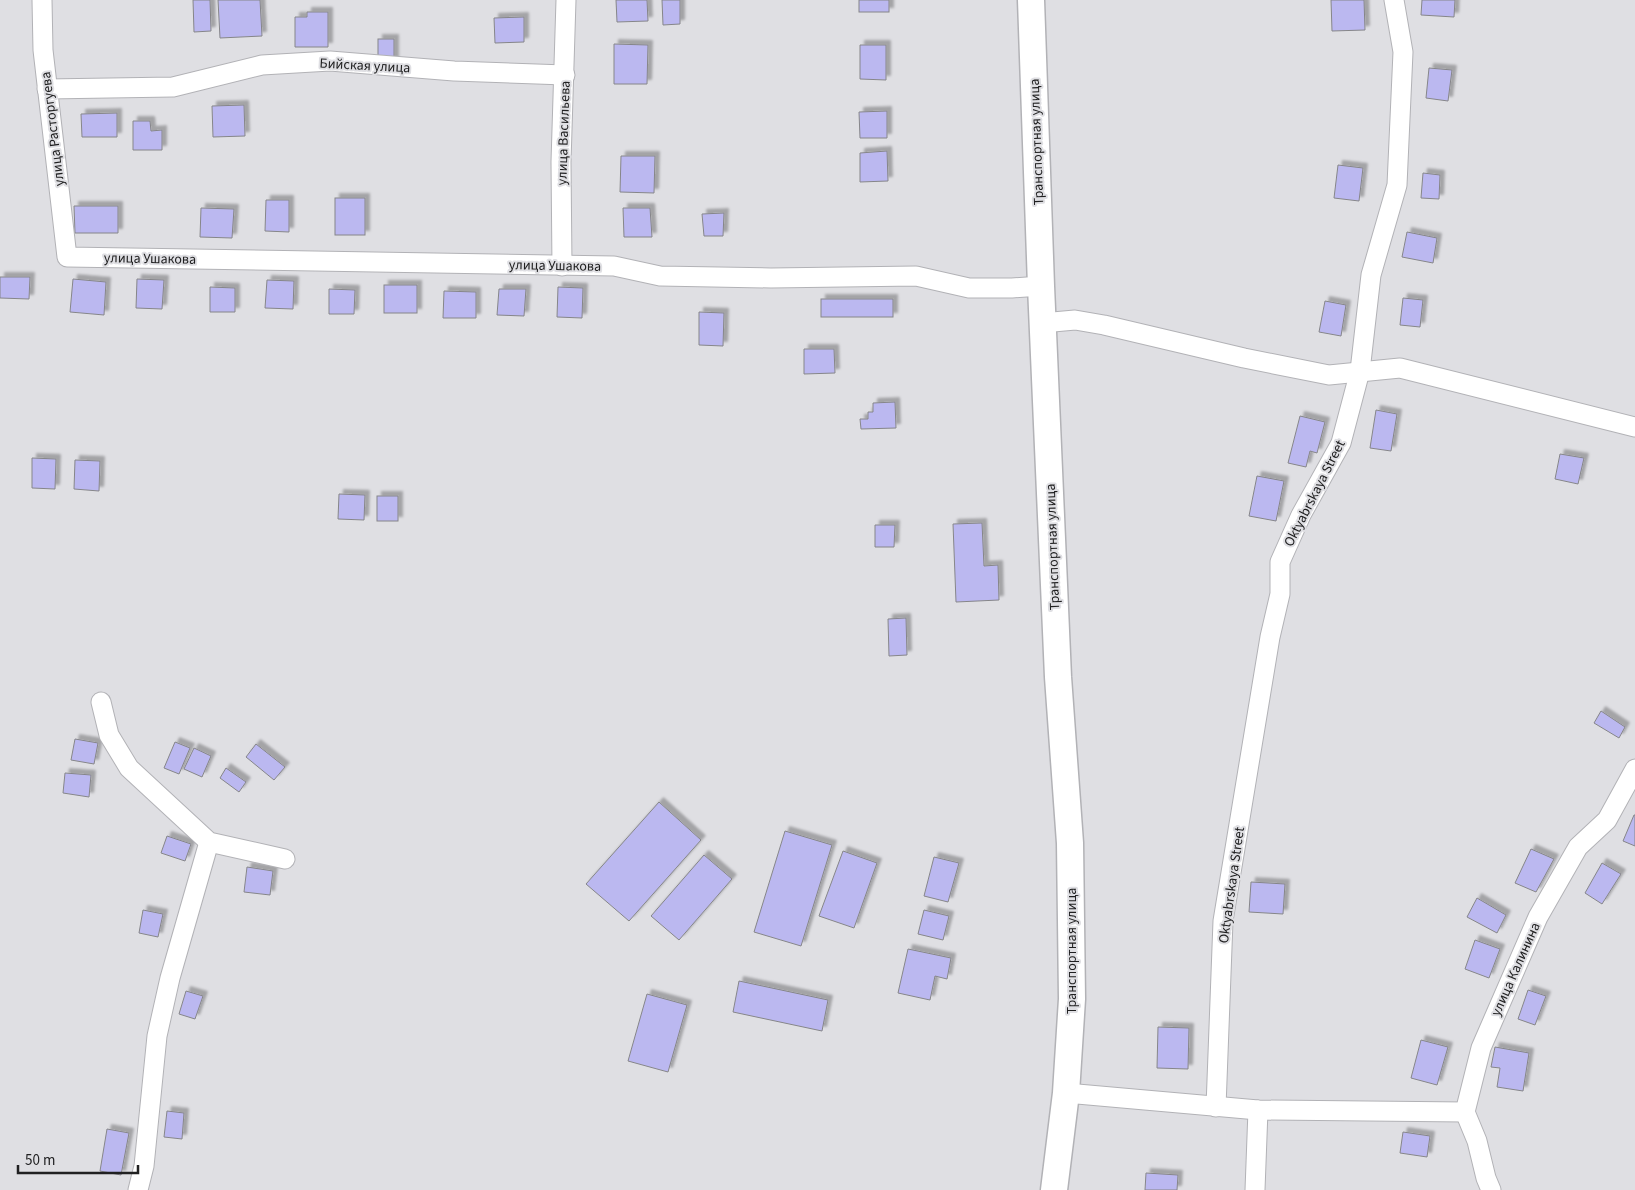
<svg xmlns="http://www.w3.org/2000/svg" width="1635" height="1190" font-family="'Source Sans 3',sans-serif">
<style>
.building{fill:#bbb8f0;stroke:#868689;filter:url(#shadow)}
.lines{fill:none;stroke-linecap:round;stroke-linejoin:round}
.street-casing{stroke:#b2b2b6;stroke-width:21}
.secondary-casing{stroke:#b2b2b6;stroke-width:29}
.street{stroke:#fff;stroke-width:19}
.secondary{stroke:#fff;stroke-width:26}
.labels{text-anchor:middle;stroke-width:4;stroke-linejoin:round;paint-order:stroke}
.street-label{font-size:14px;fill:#202021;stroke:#dfdfe3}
</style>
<defs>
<filter id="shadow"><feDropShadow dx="4.5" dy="-4.5" stdDeviation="1" flood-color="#0004"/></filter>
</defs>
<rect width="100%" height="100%" fill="#dfdfe3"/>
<g class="building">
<polygon points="193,0 210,0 211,31 194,32"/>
<polygon points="218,0 260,0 262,36 220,38"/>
<polygon points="616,0 647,0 648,21 617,22"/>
<polygon points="662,0 680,0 680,24 663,25"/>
<rect x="859" y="0" width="30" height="12"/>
<polygon points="1331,0 1364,0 1365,30 1332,31"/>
<polygon points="1422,0 1455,0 1454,17 1421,15"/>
<polygon points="307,12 328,12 328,47 295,47 295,17 307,17"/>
<polygon points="524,17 524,42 495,43 494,18"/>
<rect x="378" y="39" width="16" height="23"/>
<polygon points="614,44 648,45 647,84 614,84"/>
<polygon points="860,45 886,45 886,80 860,79"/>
<polygon points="1429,68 1452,70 1448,101 1426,98"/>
<polygon points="244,105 245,136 213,137 212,106"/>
<polygon points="887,111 887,138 860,138 859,112"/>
<polygon points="117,113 117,137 82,137 81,114"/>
<polygon points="133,121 150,121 151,131 162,130 162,150 133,150"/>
<polygon points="887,151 888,181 860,182 860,153"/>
<polygon points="621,156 655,156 654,193 620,192"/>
<polygon points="1338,165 1363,168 1359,201 1334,198"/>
<polygon points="1423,173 1440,175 1439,199 1421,198"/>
<rect x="335" y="198" width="30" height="37"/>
<polygon points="266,200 289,200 289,232 265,231"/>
<polygon points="74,206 118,206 118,233 75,233"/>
<polygon points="201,208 234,209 232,238 200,237"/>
<polygon points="623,208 650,208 652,237 624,237"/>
<polygon points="724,213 723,236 704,236 702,214"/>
<polygon points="1407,232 1437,238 1433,263 1402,257"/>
<polygon points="0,277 30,277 29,299 0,298"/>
<polygon points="73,279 106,282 104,315 70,312"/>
<polygon points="137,279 164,280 162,309 136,308"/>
<polygon points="267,280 294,281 293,309 265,308"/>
<rect x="384" y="285" width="33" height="28"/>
<polygon points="210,287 235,288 235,312 210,312"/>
<polygon points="558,287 583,288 582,318 557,317"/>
<polygon points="329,289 355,290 354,314 329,314"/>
<polygon points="499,289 526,289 524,316 497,315"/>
<polygon points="444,291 476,292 476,318 443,318"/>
<polygon points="1403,298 1423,300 1420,327 1400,325"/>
<rect x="821" y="299" width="72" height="18"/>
<polygon points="1325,301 1346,305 1341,336 1319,332"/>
<polygon points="699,312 724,313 723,346 699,345"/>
<polygon points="804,349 834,349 835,373 804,374"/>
<polygon points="895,402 896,428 861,429 860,419 868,419 868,412 873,412 873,403"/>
<polygon points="1376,410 1397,414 1391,451 1370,448"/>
<polygon points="1300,416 1325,422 1317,453 1310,451 1306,467 1288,463"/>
<polygon points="1560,454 1584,458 1578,484 1555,479"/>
<polygon points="32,458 56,459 55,489 32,488"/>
<polygon points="75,460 100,461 99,491 74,489"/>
<polygon points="1257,476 1284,481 1276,521 1249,516"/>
<polygon points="339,494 365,495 364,520 338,519"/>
<rect x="377" y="496" width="21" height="25"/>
<polygon points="982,523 984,566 998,565 999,600 956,602 953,524"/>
<polygon points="875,525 895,525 894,547 875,547"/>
<polygon points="906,618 907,655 889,656 888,619"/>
<polygon points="1601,711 1625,727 1619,738 1594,723"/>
<polygon points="75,739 98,743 94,764 71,760"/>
<polygon points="175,742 190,748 179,774 164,768"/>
<polygon points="256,744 285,767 274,780 246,757"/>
<polygon points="194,748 211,756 202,777 184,769"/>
<polygon points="226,768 246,782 239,792 220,778"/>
<polygon points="65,773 91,775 89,797 63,793"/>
<polygon points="659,802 701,840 629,921 586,884"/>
<polygon points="1634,815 1635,815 1635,846 1623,841"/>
<polygon points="785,831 832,845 801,946 754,932"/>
<polygon points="167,836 191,844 185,861 161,853"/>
<polygon points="1531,849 1554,859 1536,892 1515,883"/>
<polygon points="843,851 877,863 854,928 819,916"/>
<polygon points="704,855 732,879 679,940 651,916"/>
<polygon points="934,857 959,863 948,902 924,896"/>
<polygon points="1602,863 1621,874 1602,904 1585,893"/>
<polygon points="247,867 273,871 270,895 244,892"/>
<polygon points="1251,882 1285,884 1283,914 1249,912"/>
<polygon points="1477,898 1506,915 1497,933 1467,917"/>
<polygon points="143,910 163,914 158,937 139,933"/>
<polygon points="924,910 949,916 943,940 918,934"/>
<polygon points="1475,940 1500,949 1489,978 1465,969"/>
<polygon points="908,949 951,958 947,979 935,976 930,1000 898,993"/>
<polygon points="739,981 828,1000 822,1031 733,1012"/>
<polygon points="1528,990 1546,996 1535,1025 1518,1019"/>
<polygon points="186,991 203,996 195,1019 179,1014"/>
<polygon points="647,994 687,1005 668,1072 628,1061"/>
<polygon points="1158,1027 1189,1028 1188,1069 1157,1068"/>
<polygon points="1421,1040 1448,1047 1437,1085 1411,1078"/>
<polygon points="1495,1047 1529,1053 1523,1091 1497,1087 1500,1068 1491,1067"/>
<polygon points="167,1111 184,1113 182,1139 164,1137"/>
<polygon points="107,1129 129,1133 121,1175 100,1171"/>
<polygon points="1403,1132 1430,1136 1427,1157 1400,1153"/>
<polygon points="1146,1173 1178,1175 1177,1190 1145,1190"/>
</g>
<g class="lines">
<g class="street-casing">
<g id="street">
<polyline points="42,0 43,50 67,257 614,266 660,276 771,278 916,276 969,288 1012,288 1041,286"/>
<polyline points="47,89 173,87 262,65 330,61 454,71 565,75"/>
<polyline points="562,266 561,162 566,0"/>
<polyline points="1042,323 1075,320 1104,325 1244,358 1329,375 1400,368 1635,427"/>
<polyline points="101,702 109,735 129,768 209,842 285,859"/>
<polyline points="1066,1093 1258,1110 1465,1112"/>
<polyline points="1216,1107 1223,921 1270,637 1280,594 1280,562 1301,515 1341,443 1360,371 1371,275 1397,185 1403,52 1394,0"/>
<polyline points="138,1190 144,1166 157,1036 170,978 209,842"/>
<polyline points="1255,1190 1258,1110"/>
<polyline points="1491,1190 1486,1178 1477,1141 1465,1112 1481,1048 1538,917 1578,847 1607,820 1635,769"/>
</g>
</g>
<g class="secondary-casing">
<polyline id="secondary" points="1031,0 1041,286 1058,677 1070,843 1072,999 1066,1093 1054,1190"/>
</g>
<use href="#street" class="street"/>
<use href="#secondary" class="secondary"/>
</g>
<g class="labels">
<g class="street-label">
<text transform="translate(365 65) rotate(3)" y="5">Бийская улица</text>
<text transform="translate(52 129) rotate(-97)" y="5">улица Расторгуева</text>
<text transform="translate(563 133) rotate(-88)" y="5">улица Васильева</text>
<text transform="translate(1036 142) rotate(-92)" y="5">Транспортная улица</text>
<text transform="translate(150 258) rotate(1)" y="5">улица Ушакова</text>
<text transform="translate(555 265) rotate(1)" y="5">улица Ушакова</text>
<text transform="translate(1314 493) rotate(-63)" y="5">Oktyabrskaya Street</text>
<text transform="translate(1052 547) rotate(-92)" y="5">Транспортная улица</text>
<text transform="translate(1231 885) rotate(-82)" y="5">Oktyabrskaya Street</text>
<text transform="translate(1071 951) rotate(-90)" y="5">Транспортная улица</text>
<text transform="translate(1515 969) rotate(-66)" y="5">улица Калинина</text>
</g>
</g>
<path d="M18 1165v8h120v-8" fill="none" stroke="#202021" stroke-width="2.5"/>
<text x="25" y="1165" font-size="15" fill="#202021" stroke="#dfdfe3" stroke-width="4" paint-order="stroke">50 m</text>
</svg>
